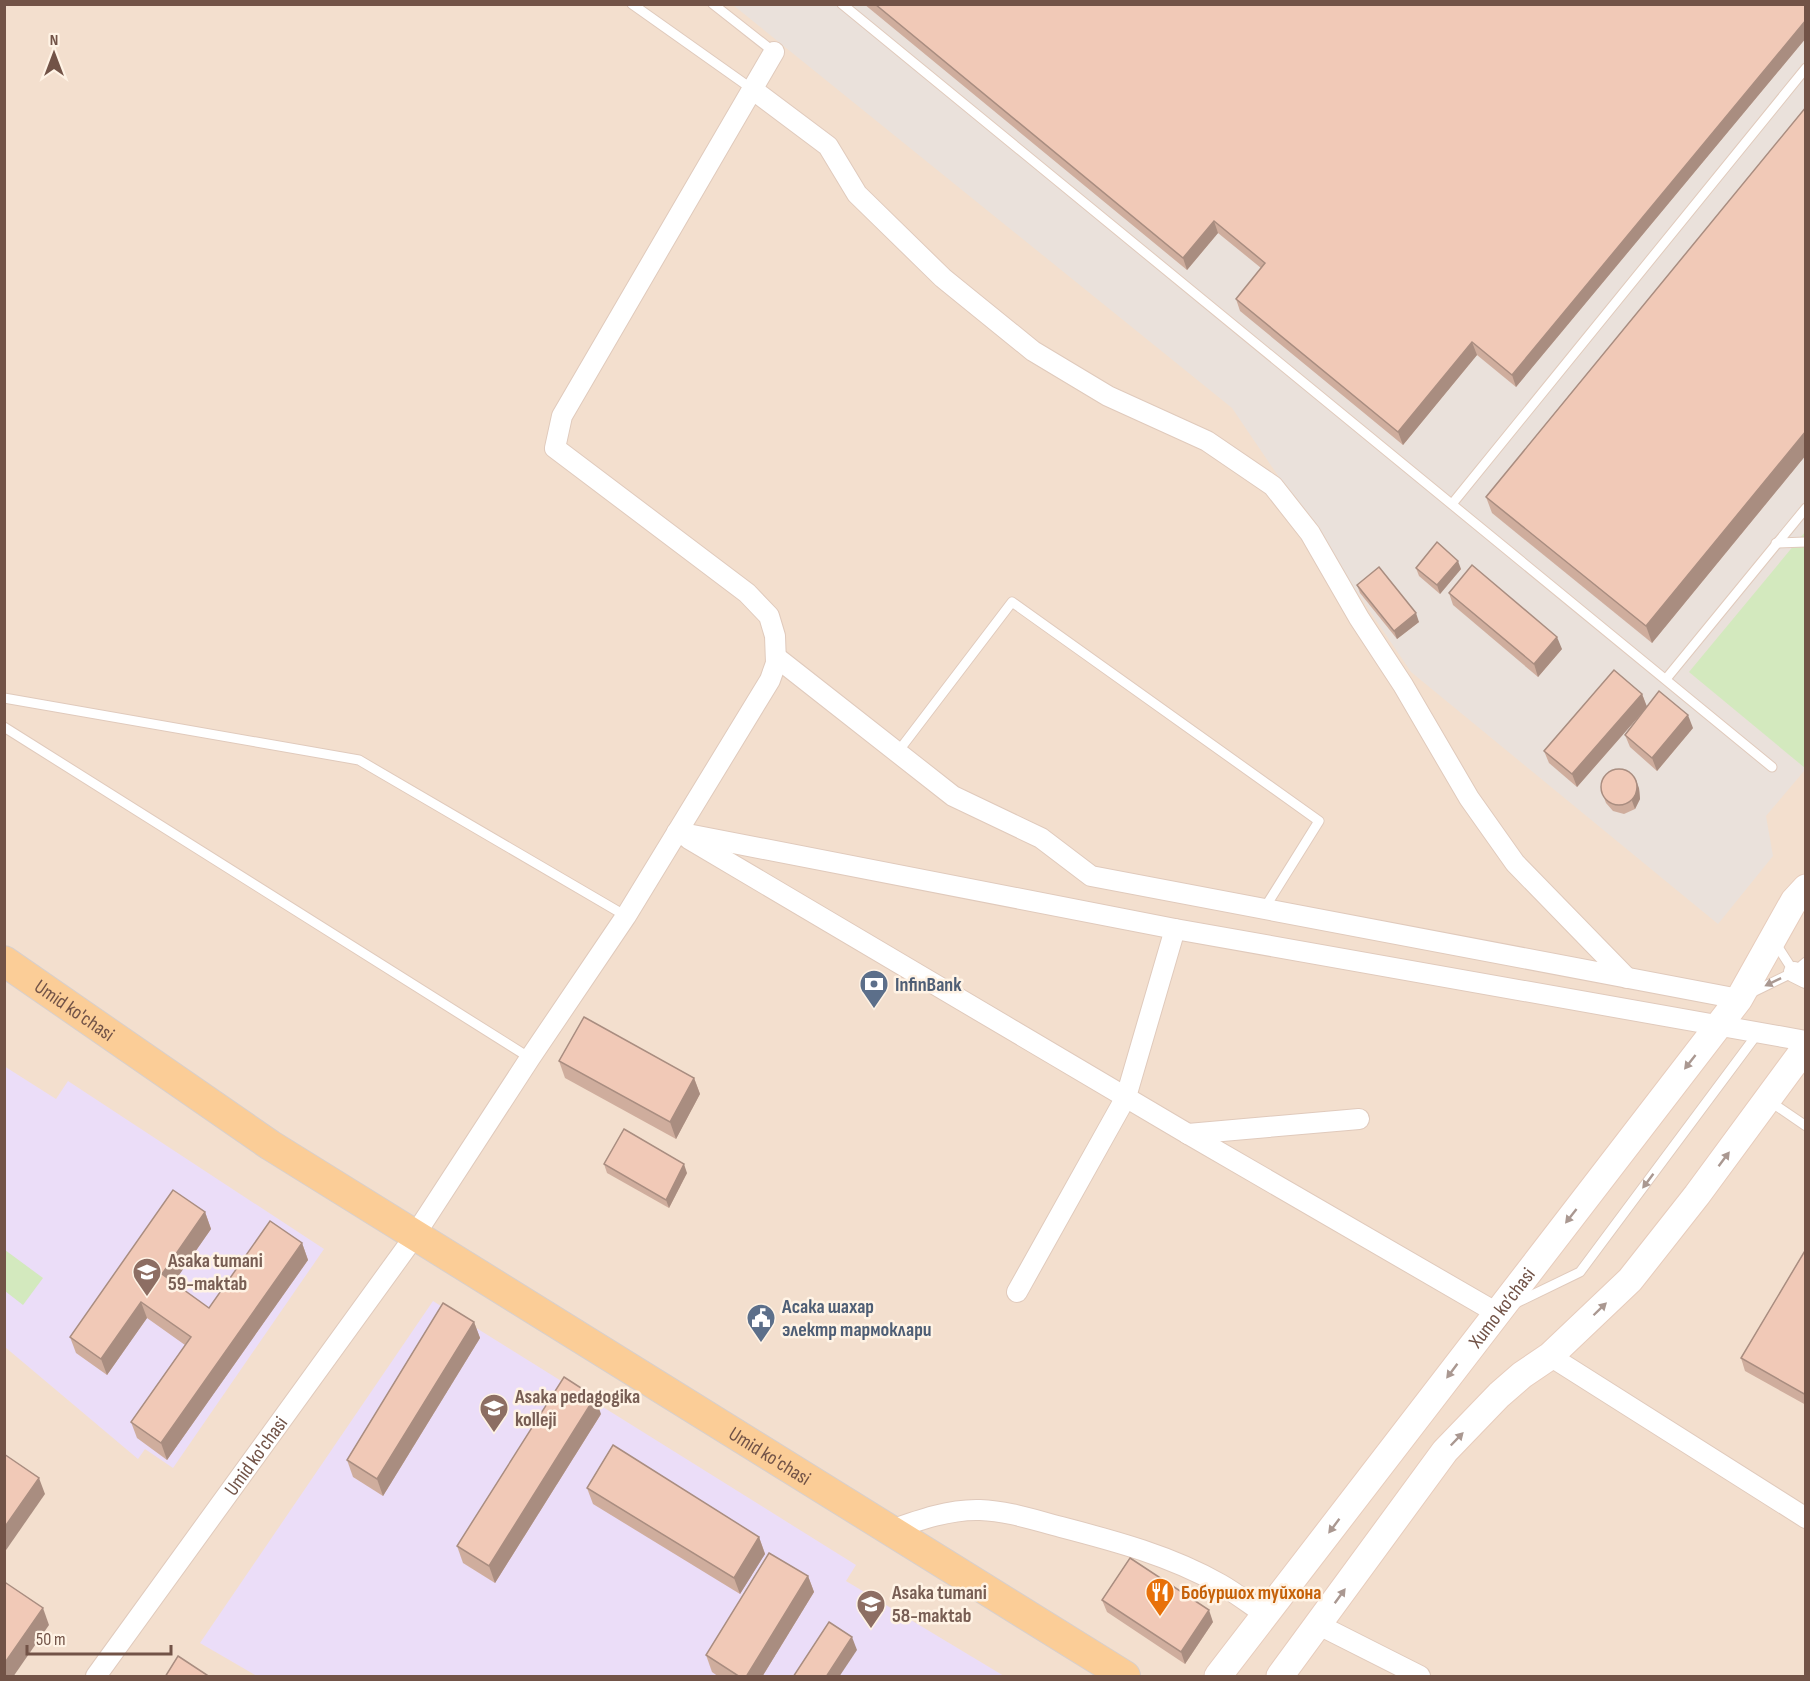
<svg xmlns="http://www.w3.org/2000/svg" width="1810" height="1681" font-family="'Sofia Sans Condensed',sans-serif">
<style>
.residential{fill:#f3dfce}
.industrial{fill:#eae1db}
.education{fill:#ebddf8}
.green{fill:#d3e9be}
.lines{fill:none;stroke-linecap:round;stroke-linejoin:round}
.service-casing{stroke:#e0cabc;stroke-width:11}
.minor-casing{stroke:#e0cabc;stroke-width:22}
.secondary-casing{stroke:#e7ccbc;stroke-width:29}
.primary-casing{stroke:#d8cfcb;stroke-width:32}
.service{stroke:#fff;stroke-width:9}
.minor{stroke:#fff;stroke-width:20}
.secondary{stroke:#fff;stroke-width:27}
.primary{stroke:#fbcd97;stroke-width:30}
.wall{fill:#cfad9d}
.shaded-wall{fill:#a98d80}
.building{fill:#f1c9b7;stroke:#a98d80;stroke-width:1.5}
.oneway{fill:#aa9891}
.labels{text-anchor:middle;stroke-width:5;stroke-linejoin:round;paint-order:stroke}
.service-label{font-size:20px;font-weight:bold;fill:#4e5e75;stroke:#fff3e5;text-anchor:start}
.street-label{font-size:20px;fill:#725347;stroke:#fff3e5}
.education-label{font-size:20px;font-weight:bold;fill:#785e54;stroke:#fff3e5;text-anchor:start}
.food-label{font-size:20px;font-weight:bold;fill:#c56008;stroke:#fff3e5;text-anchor:start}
</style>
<rect width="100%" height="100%" fill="#fceedf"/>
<rect class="residential" x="5" y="5" width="1800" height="1671"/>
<polygon class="industrial" points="733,5 1805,5 1805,770 1766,816 1773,856 1718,924 1411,672 1232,408"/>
<g class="education">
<polygon points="4,1066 56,1099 68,1081 324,1249 173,1468 145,1449 138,1459 5,1347"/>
<polygon points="433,1301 856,1565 846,1581 1004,1676 257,1676 200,1643"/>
</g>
<g class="green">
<polygon points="1805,532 1805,768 1689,672"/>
<polygon points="5,1250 43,1278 23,1305 5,1291"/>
</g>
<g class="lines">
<g class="service-casing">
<g id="service">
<polyline points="632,4 752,89"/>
<polyline points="713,4 774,52"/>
<polyline points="842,4 1772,767"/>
<polyline points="1452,504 1806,68"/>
<polyline points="1776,543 1806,542"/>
<polyline points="1666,679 1806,508"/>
<polyline points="4,698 359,760 626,916"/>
<polyline points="4,727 530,1058"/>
<polyline points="897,753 1012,602 1319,821 1264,909"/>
<polyline points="1776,944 1794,972"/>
<polyline points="1751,993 1794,972 1806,962"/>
<polyline points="1768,1100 1806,1126"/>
<polyline points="1516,1303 1580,1272 1758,1033"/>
</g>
</g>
<g class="minor-casing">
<g id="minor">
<polyline points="752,89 828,146 857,194 943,278 1033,351 1108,396 1207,441 1273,486 1310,533 1359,618 1403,685 1469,798 1515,863 1627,978"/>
<polyline points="776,657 953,796 1041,838 1091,876 1739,999"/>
<polyline points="677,832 1175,929 1806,1041"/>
<polyline points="689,839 1188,1134 1497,1313"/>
<polyline points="1794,972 1806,978"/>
<polyline points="1188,1134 1359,1119"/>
<polyline points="1017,1292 1126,1097 1175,929"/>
<polyline points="1550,1356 1806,1518"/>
<path d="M891 1530C919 1520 950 1509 980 1510 1008 1511 1034 1520 1061 1527 1115 1541 1171 1556 1220 1584 1236 1593 1251 1605 1266 1615"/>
<polyline points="1319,1625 1420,1676"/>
<path id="s1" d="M96 1676 409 1244 530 1058 626 916 770 680 776 663 775 636 769 616 747 593 555 448 562 416 774 52"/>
</g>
</g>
<g class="secondary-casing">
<g id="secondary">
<path id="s2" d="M1218 1676 1739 999 1794 901 1806 888"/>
<polyline points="1280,1676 1445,1451 1499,1395 1522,1375 1550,1356 1630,1280 1697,1195 1806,1047"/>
</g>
</g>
<g class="primary-casing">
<g id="primary">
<path id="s3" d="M4 961 270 1145 1125 1676"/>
</g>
</g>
<use href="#service" class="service"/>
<use href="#minor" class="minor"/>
<use href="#secondary" class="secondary"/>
<use href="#primary" class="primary"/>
</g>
<g class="wall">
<polygon points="864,4 1806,4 1806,38 1516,387 1477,355 1403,445 1240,311 1236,299 1261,268 1218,233 1187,270"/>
<polygon points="1806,107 1806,455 1652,643 1492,513 1486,497"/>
<polygon points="1416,568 1461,569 1440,594 1419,576"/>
<polygon points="1357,585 1419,622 1397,639 1360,593"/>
<polygon points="1449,593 1562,649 1538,677 1453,605"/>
<polygon points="1642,694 1647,707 1577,787 1549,763 1544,751"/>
<polygon points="1693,728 1657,771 1630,747 1625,735"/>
<polygon points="1639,788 1640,799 1635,809 1624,814 1613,811 1606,803 1603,795"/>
<polygon points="559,1061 694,1078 700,1094 676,1139 565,1078"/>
<polygon points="604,1164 687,1173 669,1208 607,1173"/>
<polygon points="205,1212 211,1229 173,1283 209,1308 302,1243 308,1260 167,1460 137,1438 131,1422 185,1345 147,1318 107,1375 76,1353 70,1337"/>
<polygon points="1806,1249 1806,1405 1745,1371 1741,1358"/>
<polygon points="474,1322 480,1338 383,1496 353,1477 347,1460"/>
<polygon points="601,1414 495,1583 463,1563 457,1546"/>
<polygon points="587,1488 759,1537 765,1554 740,1594 593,1504"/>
<polygon points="808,1576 814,1592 762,1677 719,1677 712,1672 706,1655"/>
<polygon points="1102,1600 1213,1622 1185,1664 1107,1612"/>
</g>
<g class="shaded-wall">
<polygon points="1806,20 1806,38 1516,387 1512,375"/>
<polygon points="1214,221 1218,233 1187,270 1183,258"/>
<polygon points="1472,342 1477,355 1403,445 1398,432"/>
<polygon points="1806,431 1806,455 1652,643 1646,626"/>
<polygon points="1458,561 1461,569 1440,594 1437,585"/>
<polygon points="1416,613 1419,622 1397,639 1394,631"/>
<polygon points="1557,637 1562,649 1538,677 1534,664"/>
<polygon points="1642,694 1647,707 1577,787 1572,774"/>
<polygon points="1688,715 1693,728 1657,771 1652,758"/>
<polygon points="1636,780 1639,788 1640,799 1635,809 1632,801"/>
<polygon points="694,1078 700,1094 676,1139 670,1122"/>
<polygon points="684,1164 687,1173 669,1208 666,1200"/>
<polygon points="205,1212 211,1229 168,1291 162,1274"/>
<polygon points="302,1243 308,1260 167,1460 161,1443"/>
<polygon points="141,1302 147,1318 107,1375 101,1359"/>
<polygon points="474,1322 480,1338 383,1496 377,1479"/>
<polygon points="595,1397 601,1414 495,1583 489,1566"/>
<polygon points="39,1478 45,1494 4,1553 4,1528"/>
<polygon points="759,1537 765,1554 740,1594 734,1578"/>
<polygon points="808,1576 814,1592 762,1677 746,1677"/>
<polygon points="43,1608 49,1625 13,1677 4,1677 4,1664"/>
<polygon points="1209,1610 1213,1622 1185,1664 1181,1652"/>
<polygon points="852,1637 857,1650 839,1677 826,1677"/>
</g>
<g class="building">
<polygon points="875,4 1806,4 1806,20 1512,375 1472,342 1398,432 1236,299 1265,263 1214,221 1183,258"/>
<polygon points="1806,107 1806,431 1646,626 1486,497"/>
<polygon points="1437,542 1458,561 1437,585 1416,568"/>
<polygon points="1472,565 1557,637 1534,664 1449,593"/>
<polygon points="1379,567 1416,613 1394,631 1357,585"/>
<polygon points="1614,670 1642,694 1572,774 1544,751"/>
<polygon points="1659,691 1688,715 1652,758 1625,735"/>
<circle cx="1619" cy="787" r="18"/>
<polygon points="584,1017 694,1078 670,1122 559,1061"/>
<polygon points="624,1129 684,1164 666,1200 604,1164"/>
<polygon points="173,1190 205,1212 162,1274 209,1308 270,1221 302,1243 161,1443 131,1422 191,1337 141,1302 101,1359 70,1337"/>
<polygon points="1806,1249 1806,1395 1741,1358"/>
<polygon points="443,1303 474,1322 377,1479 347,1460"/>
<polygon points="564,1377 595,1397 489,1566 457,1546"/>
<polygon points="613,1445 759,1537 734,1578 587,1488"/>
<polygon points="4,1454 39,1478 4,1528"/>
<polygon points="769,1553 808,1576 746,1677 740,1677 706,1655"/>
<polygon points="1130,1558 1209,1610 1181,1652 1102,1600"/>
<polygon points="6,1583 43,1608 4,1664 4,1586"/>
<polygon points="829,1622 852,1637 826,1677 793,1677"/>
<polygon points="178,1656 210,1677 165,1677"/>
</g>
<defs><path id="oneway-solid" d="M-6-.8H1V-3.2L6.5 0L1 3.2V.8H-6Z" transform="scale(1.5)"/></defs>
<g class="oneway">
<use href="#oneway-solid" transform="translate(1773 982) rotate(154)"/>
<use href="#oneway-solid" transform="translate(1690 1062) rotate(128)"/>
<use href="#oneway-solid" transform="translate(1724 1159) rotate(-53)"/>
<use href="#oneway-solid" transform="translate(1648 1181) rotate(127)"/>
<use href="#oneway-solid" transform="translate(1571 1216) rotate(128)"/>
<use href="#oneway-solid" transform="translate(1600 1309) rotate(-44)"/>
<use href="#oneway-solid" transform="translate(1452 1371) rotate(127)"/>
<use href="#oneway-solid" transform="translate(1457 1439) rotate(-46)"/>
<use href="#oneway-solid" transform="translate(1334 1526) rotate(127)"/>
<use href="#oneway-solid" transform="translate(1340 1596) rotate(-54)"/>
</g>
<defs>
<g id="bank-pin" transform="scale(1.5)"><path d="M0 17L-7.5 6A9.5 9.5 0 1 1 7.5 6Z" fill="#5c6f8a" stroke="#fff3e5"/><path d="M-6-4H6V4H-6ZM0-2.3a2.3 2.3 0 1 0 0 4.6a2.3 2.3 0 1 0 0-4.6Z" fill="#fff"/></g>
<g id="school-pin" transform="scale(1.5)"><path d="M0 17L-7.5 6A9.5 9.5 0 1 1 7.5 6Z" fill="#8d6e63" stroke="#fff3e5"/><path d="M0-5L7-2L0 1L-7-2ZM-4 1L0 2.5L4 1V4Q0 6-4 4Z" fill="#fff"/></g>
<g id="civic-pin" transform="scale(1.5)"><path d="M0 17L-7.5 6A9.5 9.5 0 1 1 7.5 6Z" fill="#5c6f8a" stroke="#fff3e5"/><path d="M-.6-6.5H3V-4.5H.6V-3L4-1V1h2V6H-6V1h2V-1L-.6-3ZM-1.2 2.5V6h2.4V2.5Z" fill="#fff"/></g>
<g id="university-pin" transform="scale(1.5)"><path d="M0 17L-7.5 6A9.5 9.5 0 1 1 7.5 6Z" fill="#8d6e63" stroke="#fff3e5"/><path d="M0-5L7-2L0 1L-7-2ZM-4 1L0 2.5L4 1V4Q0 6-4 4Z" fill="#fff"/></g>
<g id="restaurant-pin" transform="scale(1.5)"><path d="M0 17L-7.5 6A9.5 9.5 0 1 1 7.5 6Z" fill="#e8710a" stroke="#fff3e5"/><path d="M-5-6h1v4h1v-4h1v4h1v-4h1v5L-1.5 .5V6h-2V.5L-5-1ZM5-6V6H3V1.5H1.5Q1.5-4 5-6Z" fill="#fff"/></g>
</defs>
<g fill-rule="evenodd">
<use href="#bank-pin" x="874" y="984"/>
<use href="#school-pin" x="147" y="1272"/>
<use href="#civic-pin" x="761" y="1318"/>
<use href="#university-pin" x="494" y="1408"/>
<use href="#restaurant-pin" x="1160" y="1592"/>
<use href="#school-pin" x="871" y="1604"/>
</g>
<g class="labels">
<g class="service-label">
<text x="895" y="991">InfinBank</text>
<text x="782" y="1313">Асака шахар<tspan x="782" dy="23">электр тармоклари</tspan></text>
</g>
<g class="street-label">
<text dy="7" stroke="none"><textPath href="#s3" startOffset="86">Umid ko'chasi</textPath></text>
<text dy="7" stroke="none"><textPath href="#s2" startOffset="465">Xumo ko’chasi</textPath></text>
<text dy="7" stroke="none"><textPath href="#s3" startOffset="912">Umid ko'chasi</textPath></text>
<text dy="7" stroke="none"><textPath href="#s1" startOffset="272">Umid ko'chasi</textPath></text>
</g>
<g class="education-label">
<text x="168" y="1267">Asaka tumani<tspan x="168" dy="23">59-maktab</tspan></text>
<text x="515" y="1403">Asaka pedagogika<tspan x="515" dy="23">kolleji</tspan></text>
<text x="892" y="1599">Asaka tumani<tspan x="892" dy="23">58-maktab</tspan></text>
</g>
<g class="food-label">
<text x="1181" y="1599">Бобуршох туйхона</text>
</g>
</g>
<rect width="1810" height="1681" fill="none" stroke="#725347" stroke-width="12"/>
<g transform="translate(54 54)" stroke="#fff3e5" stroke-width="4.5" paint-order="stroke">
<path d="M0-4.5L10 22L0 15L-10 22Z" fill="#725347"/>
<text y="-9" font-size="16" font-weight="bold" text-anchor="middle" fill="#725347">N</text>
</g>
<path d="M27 1645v9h144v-9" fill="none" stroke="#725347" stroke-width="3"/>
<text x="36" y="1645" font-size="18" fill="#725347" stroke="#fff3e5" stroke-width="4.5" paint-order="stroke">50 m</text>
</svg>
